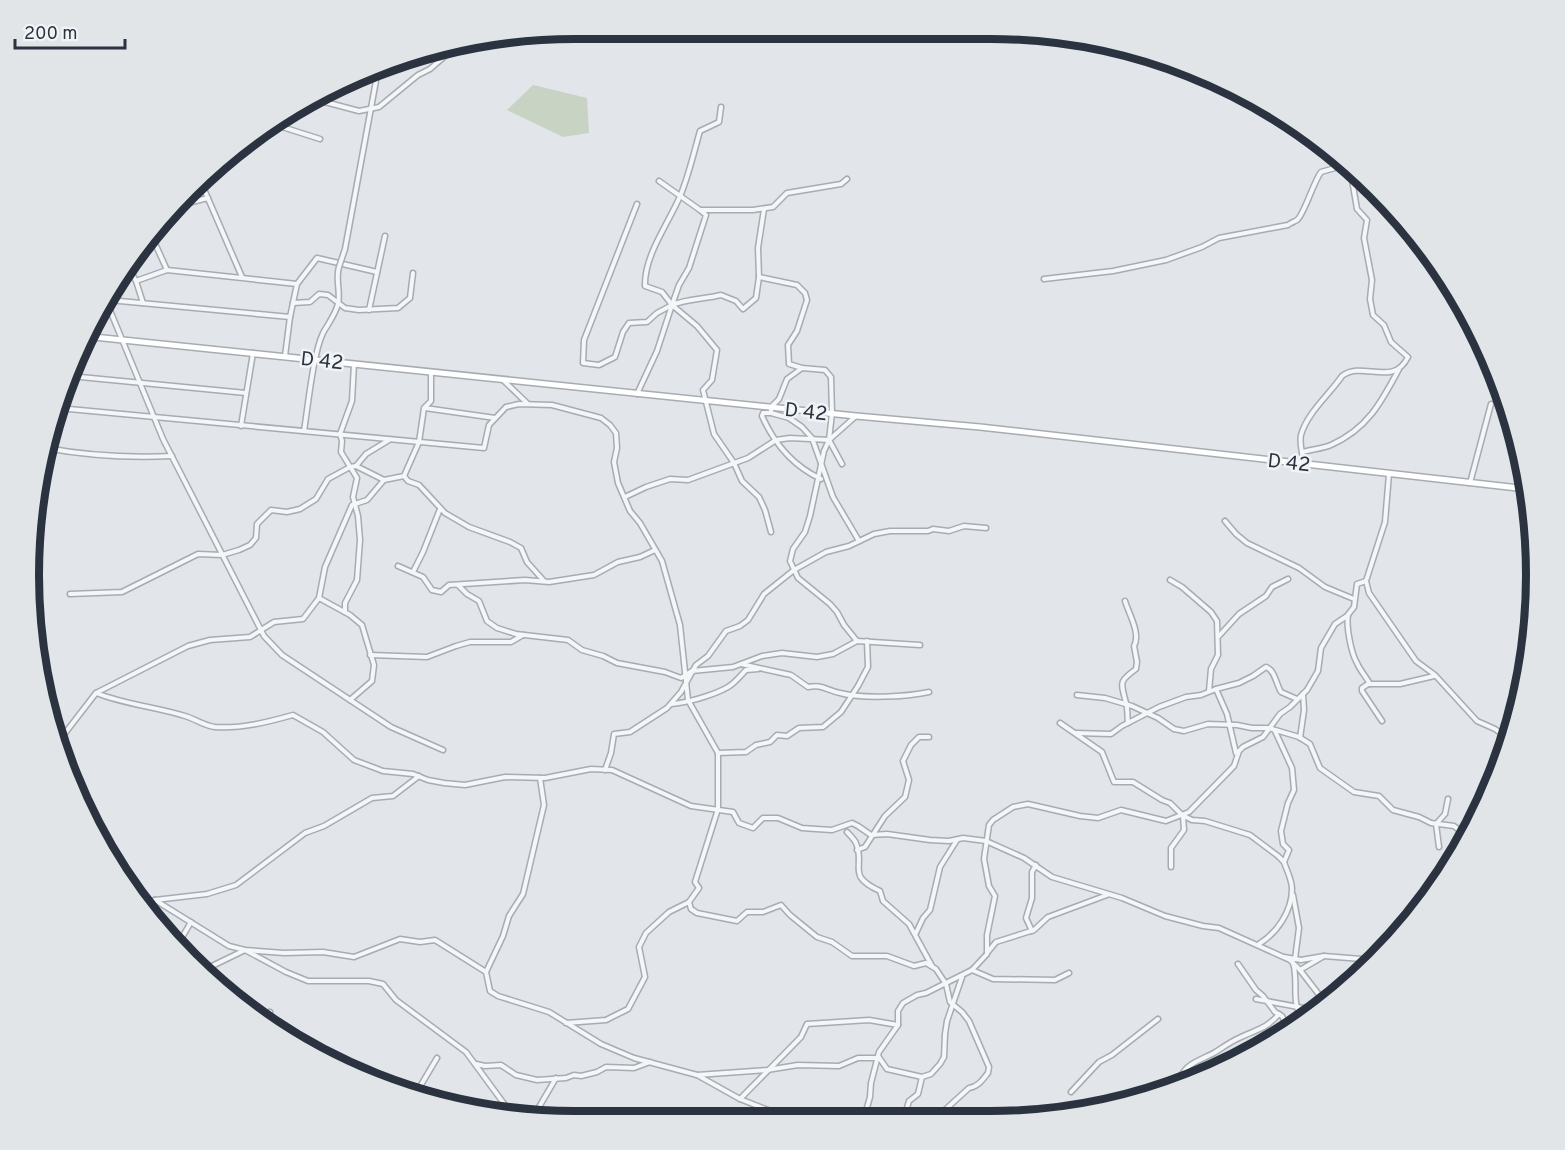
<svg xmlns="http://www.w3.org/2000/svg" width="1565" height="1150" font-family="Overpass,sans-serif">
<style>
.green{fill:#c8d3c4}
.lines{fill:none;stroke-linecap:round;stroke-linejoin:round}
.street-casing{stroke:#a7acb3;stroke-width:7}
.secondary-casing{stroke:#a7acb3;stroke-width:8}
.street{stroke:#f4f6f8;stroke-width:4}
.secondary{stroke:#fff;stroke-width:5}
.street-bridge-casing{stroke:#a7acb3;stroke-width:7;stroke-linecap:butt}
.street-bridge{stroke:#f4f6f8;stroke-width:4}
.labels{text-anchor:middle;stroke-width:5;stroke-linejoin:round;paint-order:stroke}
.street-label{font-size:20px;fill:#2b3340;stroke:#f1f4f7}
.rim{fill:none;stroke:#2b3340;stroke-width:8}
</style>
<rect width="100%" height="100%" fill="#e2e5e9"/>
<polygon class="green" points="533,85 587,98 589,133 563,137 507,110"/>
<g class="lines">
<g class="street-casing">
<g id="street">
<polyline points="540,33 549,37"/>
<polyline points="310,98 359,111 379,107 418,75 430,69 445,56 469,44 480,41"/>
<polyline points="273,124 320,139"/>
<polyline points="200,180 242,277"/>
<polyline points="659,181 700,210 753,210 773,207 787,193 841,184 847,179"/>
<path d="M637 204 584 340 583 363 599 365 615 357 623 332 629 323 647 322 657 313 672 305 662 292 645 286C644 255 669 223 681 194 689 174 694 152 700 131L719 122 721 107"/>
<path d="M700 210 706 215 689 268 679 285 672 305C686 299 705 299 721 295L736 301 743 309 756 298 759 277 797 285 805 293 807 300 797 331 788 345 789 364 802 368"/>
<polyline points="168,217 188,203 208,198"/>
<polyline points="153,239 167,270"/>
<polyline points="341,261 345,249 378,70"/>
<polyline points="130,270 136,281 167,270 297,284"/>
<polyline points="759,277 758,248 764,209"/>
<path d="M1044 279 1113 271 1166 260 1202 247 1219 238 1288 225C1288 224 1296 221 1297 220 1304 215 1313 183 1321 172L1342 166"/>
<polyline points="136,281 143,303"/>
<polyline points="109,300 290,317"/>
<polyline points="107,303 163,439 264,636 282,655 391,727 443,750"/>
<polyline points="293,303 310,302 319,294 328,295 345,308 359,310 398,308 410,298 413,273"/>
<polyline points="369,310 385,236"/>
<polyline points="285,356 290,317 297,284 317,258 377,272"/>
<polyline points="70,376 246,393"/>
<polyline points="503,380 527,403"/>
<polyline points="637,394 657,351 672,305 697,326 717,350 712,380 703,390 714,434 734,463 742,481 759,497 765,510 771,532"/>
<polyline points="425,408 495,418"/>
<polyline points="69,409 484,448 489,425 506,407 519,404 552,405 601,418 610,425 616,433 617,448 614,462 618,483 630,511 640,523 662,561 680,625 688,700 718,753 718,809 695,882 699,888 689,902 669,912 646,933 639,947 645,977 628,1009 606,1020 566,1023"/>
<path d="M771 413H763L762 416C774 443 793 466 821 479"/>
<polyline points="856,416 829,440 824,451 810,516 805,532 793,549 790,561 798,578 830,604 837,612 844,625 857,641"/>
<polyline points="241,426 253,353"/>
<path d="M304 431C308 406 313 354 323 333 328 324 335 315 338 304 341 292 335 279 339 267"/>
<path d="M46 448C89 456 128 458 172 456"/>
<path d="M1303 452C1312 449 1322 449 1331 445 1367 429 1381 403 1399 369"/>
<path d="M1303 463C1303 454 1299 443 1301 435 1307 413 1329 395 1342 376 1362 360 1393 388 1408 357L1391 342 1384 325 1373 315 1370 299 1372 280 1364 238 1367 220 1357 209 1351 174"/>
<polyline points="842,464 829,440 832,413 831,377 825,370 802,368 787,379 779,399 771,407 771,413 789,418 802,427 812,438 833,497 859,541"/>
<polyline points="356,466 384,480"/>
<polyline points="1389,474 1385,522 1366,581 1369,593 1416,661 1435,675 1477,721 1495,729 1510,740"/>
<polyline points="404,476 408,481 419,485 445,513 469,527 510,542 521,548 527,562 544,581"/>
<polyline points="1470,483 1491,404"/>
<polyline points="625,497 646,487 670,479 688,480 748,458 776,440 790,438 829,440"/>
<polyline points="1225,521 1236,534 1247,543 1299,568 1325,587 1354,599"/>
<polyline points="398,566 423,577 432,590 441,592 449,585 525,580 549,582 594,575 618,562 640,557 655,550"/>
<polyline points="413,572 423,552 440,509"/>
<polyline points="1170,580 1182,587 1211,612 1217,621 1218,655 1211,669 1209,691"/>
<polyline points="458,585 467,594 479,601 487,621 497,628 516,634 568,640 582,650 603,656 617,663 665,672 681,678 692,671 733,667 762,656 782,653 817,657 833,654 857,641 920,645"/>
<polyline points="70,594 122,592 198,554 222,555 239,550 250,545 256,538 257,524 271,510 287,512 300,509 316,499 328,479 350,467 356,466 366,454 389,440"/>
<polyline points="319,598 350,615 362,625 374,665 372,681 350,700"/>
<path d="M1125 601C1129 614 1141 634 1134 646L1137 662 1136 669C1118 682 1121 682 1126 703 1128 709 1127 716 1128 723"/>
<polyline points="345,612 345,603 357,580 360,540 358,516 353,497 357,478 341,452 342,441 340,434 352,401 354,364"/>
<path d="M1348 615C1346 626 1351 653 1357 663 1360 670 1366 677 1370 684"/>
<polyline points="1219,636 1239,614 1266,596 1272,587 1288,579"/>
<polyline points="370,655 427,657 456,646 470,642 511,642 523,635"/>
<path d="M741 664 791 675 808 687C822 684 826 690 840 693 862 699 906 697 929 692"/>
<polyline points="1216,689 1227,714 1236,753"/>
<path d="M96 693C124 704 156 707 185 716 195 719 205 726 215 727 241 729 268 722 293 715L323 732 354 760 383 771 413 774 428 780 444 783 465 785 505 777 545 778 591 769 612 770 691 806 733 812 739 823 753 828 763 818H778L802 828 816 829 832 830 852 823 858 826 871 835 887 834 930 840 949 841 963 838 986 841 1024 858 1052 877 1122 898 1165 916 1203 926 1219 928 1290 960 1300 970 1324 956 1301 960 1284 957"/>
<polyline points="1077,695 1105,698 1132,706 1158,718 1174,729 1184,731 1208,724 1237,725 1252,728 1269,728 1299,737 1310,744 1320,768 1354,792 1379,796 1393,810 1419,817 1431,823 1454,826 1464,834 1469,835"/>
<path d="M671 704C687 703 714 695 728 687 735 683 741 675 746 670L758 669"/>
<polyline points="1382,721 1362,691 1362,688 1368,684 1400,684 1434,676"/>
<polyline points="1060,723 1102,752 1114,782 1133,782 1162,800 1170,803 1182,815 1192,820 1205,821 1250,835 1278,856 1284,862"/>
<path d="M1076 733 1111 734 1122 726 1159 707 1186 697 1201 695 1216 689 1239 683 1253 676 1266 667C1275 670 1276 684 1281 692L1297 699"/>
<polyline points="1300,738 1304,710 1303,694"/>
<polyline points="57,747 63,748 62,737 96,693 188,646 210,640 250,637 274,622 303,619 319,598 325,567 352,505 367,500 384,480 404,476 419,442 424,408 431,401 431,372"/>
<polyline points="718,753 746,752 756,745 770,742 777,735 787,736 799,728 823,727 841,712 858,686 868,667 867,641"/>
<polyline points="605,770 611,753 614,734 630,732 667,708 681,692 696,665 708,656 726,631 740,626 748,620 764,594 794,570 826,552 849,546 874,534 890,531 928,531 933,529 949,531 964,526 986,528"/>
<path d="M847 832C850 835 854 839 856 843 866 867 845 875 880 891L883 901 909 924 932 966"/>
<polyline points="1439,847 1436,824 1445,814 1448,799"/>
<polyline points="857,850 865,847 885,816 905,797 909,780 903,761 911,745 919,737 929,737"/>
<polyline points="1171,867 1171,848 1184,830 1183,816"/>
<polyline points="1293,895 1299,928 1295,959"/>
<polyline points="155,900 229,946 245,950 284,953 323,952 354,957 400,939 420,942 435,940 486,972 490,991 498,996 549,1012 601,1044 634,1058 697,1075 740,1099 768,1110 780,1119"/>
<polyline points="155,900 207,894 236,885 305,833 324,826 372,798 393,796 419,776"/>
<path d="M689 902 691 909 697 913 737 921 747 912H763L781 905 790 915 817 937 832 942 852 956H887L914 966 926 963 936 969 946 984 950 1002 962 1012 969 1021 989 1067 988 1073C983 1079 978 1087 969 1088L936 1118"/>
<polyline points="146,913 155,900"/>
<polyline points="1032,931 1026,918 1032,898 1032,872 1036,865"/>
<polyline points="916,933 923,918 930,910 940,867 957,840"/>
<path d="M1259 944C1277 933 1292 911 1292 889 1292 880 1287 871 1284 862L1289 850 1283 844 1281 831 1288 803 1294 790 1292 768 1275 731"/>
<polyline points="177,946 191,922"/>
<polyline points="987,953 996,942 1034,930 1048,917 1107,895"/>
<polyline points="1324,956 1374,960"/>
<path d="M1293 963C1299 982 1290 1003 1303 1020"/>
<polyline points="195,964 212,966 245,950 286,972 308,981 369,981 383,984 396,1000 466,1052 513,1116"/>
<polyline points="1238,964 1256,990 1263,996 1275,1012 1282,1016 1288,1029"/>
<polyline points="972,970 993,979 1055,980 1069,973"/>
<polyline points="1300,970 1327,1005"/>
<polyline points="486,972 503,936 509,916 523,894 544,805 540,778"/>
<polyline points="1256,999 1319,1011"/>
<polyline points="265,1022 270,1012"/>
<polyline points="878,1056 887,1069 922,1077 931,1074 940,1064 944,1057 945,1034 947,1021 962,977"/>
<polyline points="476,1064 485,1066 501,1065 516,1075 537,1080 566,1078 574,1075 581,1076 597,1072 606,1067 634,1068 650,1062"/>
<polyline points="697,1075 767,1070 798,1065 839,1066 858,1058 877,1058"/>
<path d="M1176 1086C1185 1063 1194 1063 1214 1053 1222 1048 1230 1042 1239 1038 1257 1029 1265 1030 1279 1014"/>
<polyline points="1071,1092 1099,1062 1112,1055 1158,1019"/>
<polyline points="415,1095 437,1058"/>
<polyline points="740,1099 801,1037 807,1024 869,1020 898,1025"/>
<polyline points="468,1109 471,1105 492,1105 507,1110"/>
<polyline points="864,1118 870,1097 871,1083 879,1052 898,1025 898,1011 903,1003 917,995 926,993 972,970 987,954 987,935 995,896 989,886 984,859 989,825 993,820 1013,807 1028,804 1080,816 1098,818 1121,810 1166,821 1189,812 1234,766 1239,751 1243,747 1263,737 1280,714 1290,707 1307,690 1318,671 1321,648 1335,624 1347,616 1354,607 1357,584 1366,581"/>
<polyline points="904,1118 909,1101 918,1094 922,1077"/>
<polyline points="532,1119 556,1078"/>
</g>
</g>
<g class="secondary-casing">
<polyline id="secondary" points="84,336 856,416 980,427 1527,489"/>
</g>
<use href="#street" class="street"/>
<use href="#secondary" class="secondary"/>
<g class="street-bridge-casing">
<polyline id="street-bridge" points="339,267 341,261"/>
</g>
<use href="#street-bridge" class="street-bridge"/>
</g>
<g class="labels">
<g class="street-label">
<text transform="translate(322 360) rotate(6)" y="7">D 42</text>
<text transform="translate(806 411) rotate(6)" y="7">D 42</text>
<text transform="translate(1289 462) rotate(6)" y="7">D 42</text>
</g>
</g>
<path d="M0 0H1565V1150H0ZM575 39H990A536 536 0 0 1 1526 575V575A536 536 0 0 1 990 1111H575A536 536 0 0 1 39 575V575A536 536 0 0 1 575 39Z" fill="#e1e5e8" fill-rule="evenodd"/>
<path class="rim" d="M575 39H990A536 536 0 0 1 1526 575V575A536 536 0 0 1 990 1111H575A536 536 0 0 1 39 575V575A536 536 0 0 1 575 39Z"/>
<path d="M15 39v9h110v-9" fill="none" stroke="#2b3340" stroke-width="3"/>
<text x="24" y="39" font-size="18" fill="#2b3340" stroke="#f1f4f7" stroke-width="4.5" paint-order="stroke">200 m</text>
</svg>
